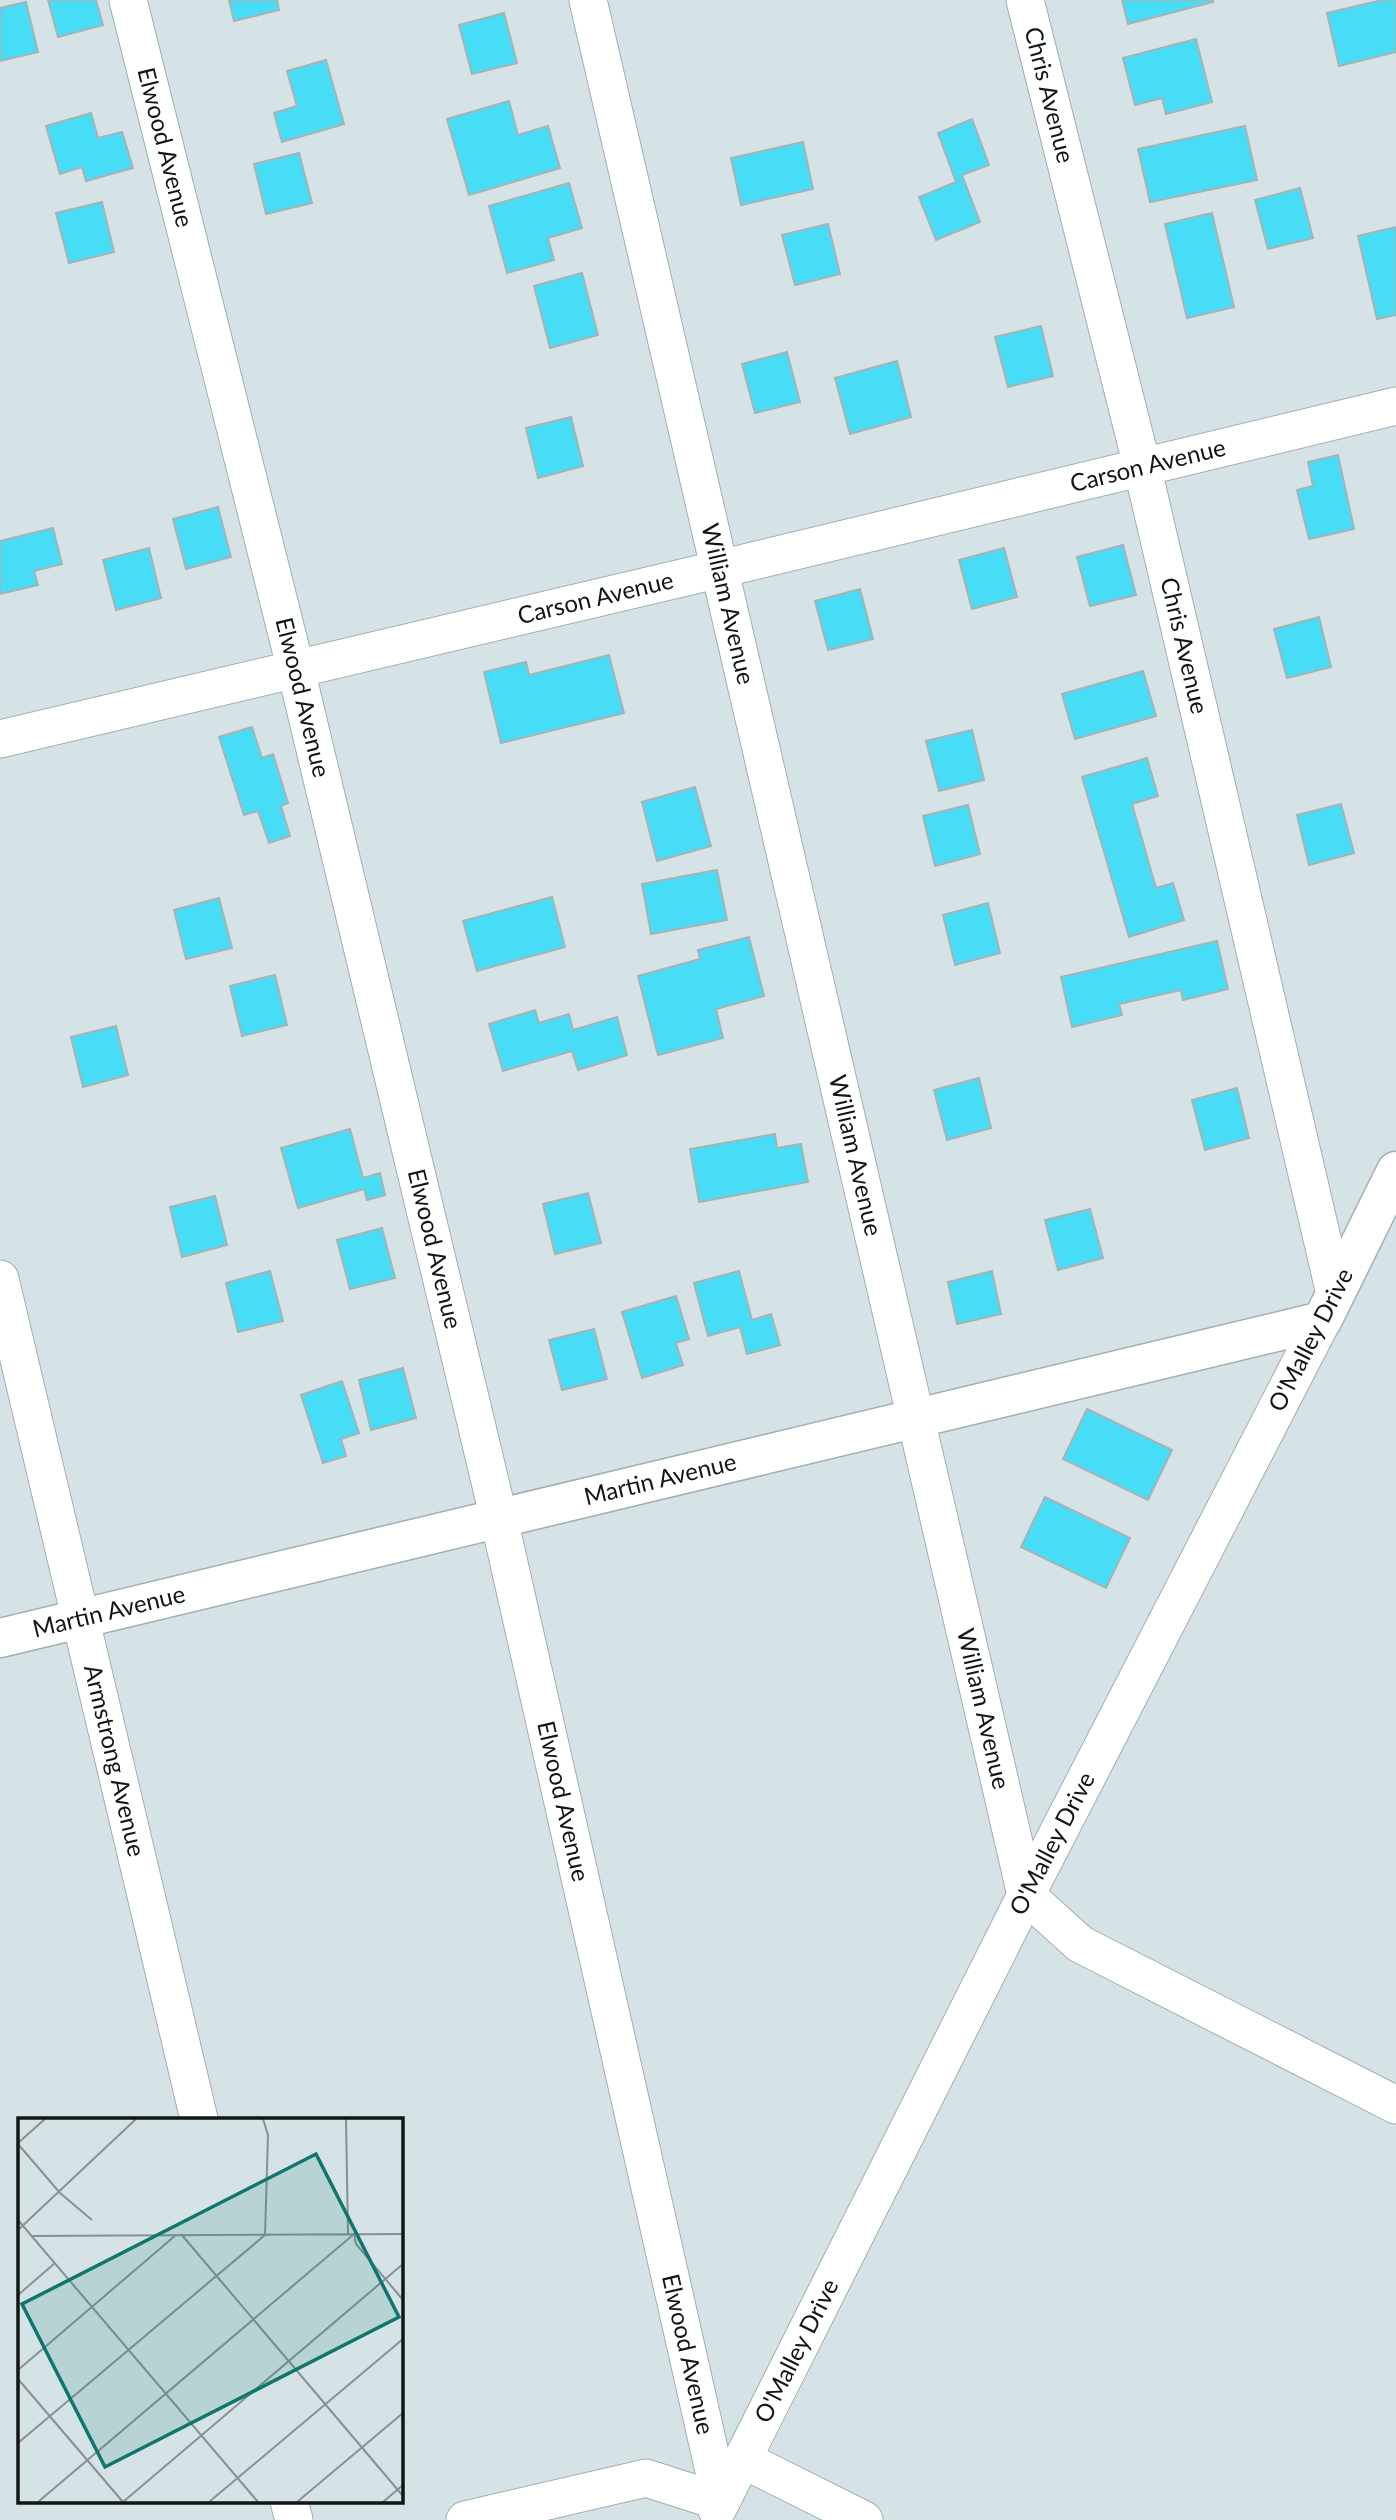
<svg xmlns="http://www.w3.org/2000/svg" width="1396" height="2520" font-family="Lato,sans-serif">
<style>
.building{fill:#47ddf6;stroke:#a5b3b6;stroke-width:2}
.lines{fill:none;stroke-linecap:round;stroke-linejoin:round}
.street-casing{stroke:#a1afb2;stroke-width:39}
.secondary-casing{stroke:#a1afb2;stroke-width:41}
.street{stroke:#fff;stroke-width:37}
.secondary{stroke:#fff;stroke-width:38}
.labels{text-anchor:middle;stroke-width:5;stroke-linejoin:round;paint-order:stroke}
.street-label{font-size:24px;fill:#101516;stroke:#fff}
.inset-road{fill:none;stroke:#869193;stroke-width:2}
.view{fill:#0f766e;fill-opacity:0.15;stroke:#0f766e;stroke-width:3.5}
.inset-edge{fill:none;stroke:#101516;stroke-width:3.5}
</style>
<rect width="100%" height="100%" fill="#d5e3e6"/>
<g class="building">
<polygon points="48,0 96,0 103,25 58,37"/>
<polygon points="229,0 277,0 279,10 234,21"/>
<polygon points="1122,0 1213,0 1213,2 1128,24"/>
<polygon points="1382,0 1396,0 1396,52 1339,66 1327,13"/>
<polygon points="26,2 38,52 0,61 0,8"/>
<polygon points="504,13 517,63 472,74 459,25"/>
<polygon points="1196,39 1212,102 1166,114 1162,98 1135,105 1123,58"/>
<polygon points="326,60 344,124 282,142 274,113 297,106 287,71"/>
<polygon points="509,101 518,135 548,126 560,168 469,195 447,119"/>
<polygon points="91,113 98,138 122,132 133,168 86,181 82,167 60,174 46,126"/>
<polygon points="972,119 989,165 962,175 980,222 936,240 919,197 956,182 938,133"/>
<polygon points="1245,126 1257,180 1150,202 1138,149"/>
<polygon points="803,142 813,189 741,205 731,158"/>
<polygon points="299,153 312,203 266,214 254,164"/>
<polygon points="569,183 582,228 548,238 554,260 507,273 489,206"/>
<polygon points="1300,188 1313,238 1268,249 1255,200"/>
<polygon points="102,202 114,252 69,263 56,213"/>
<polygon points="1212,213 1234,307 1187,318 1165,224"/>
<polygon points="828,224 840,274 795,285 782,235"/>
<polygon points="1396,227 1396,315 1377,319 1358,236"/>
<polygon points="582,273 598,335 550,348 534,286"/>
<polygon points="1041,326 1053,376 1008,387 995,337"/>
<polygon points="787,352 800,402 755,413 742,364"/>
<polygon points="897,361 911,417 850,434 835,378"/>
<polygon points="571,417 583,466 538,478 526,428"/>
<polygon points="1338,455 1354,529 1309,539 1297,490 1313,486 1308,462"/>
<polygon points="218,507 231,557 186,569 173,519"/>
<polygon points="53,528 62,564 34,571 38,585 0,594 0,541"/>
<polygon points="1123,545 1136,595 1090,606 1077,557"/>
<polygon points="149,548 161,598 116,610 103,560"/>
<polygon points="1004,548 1017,597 972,609 959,560"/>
<polygon points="860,589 873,639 828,650 815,601"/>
<polygon points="1319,617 1331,667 1287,678 1274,629"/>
<polygon points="609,655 624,713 501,743 484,672 526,662 529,675"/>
<polygon points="1143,671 1156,716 1075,739 1062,694"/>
<polygon points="252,727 262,758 273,754 288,803 281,806 290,836 269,843 258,811 244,815 219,737"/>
<polygon points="972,730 984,780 939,791 926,741"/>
<polygon points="1147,758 1158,796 1132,804 1156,888 1173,883 1184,920 1129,937 1082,777"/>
<polygon points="695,787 711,846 657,861 642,802"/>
<polygon points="1341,804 1354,853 1309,865 1297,815"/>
<polygon points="968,805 980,854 935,866 923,816"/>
<polygon points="717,870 727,920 651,934 642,884"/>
<polygon points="552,897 565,947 477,971 463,921"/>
<polygon points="219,898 232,948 186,959 174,910"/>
<polygon points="988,903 1000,953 955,965 943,915"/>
<polygon points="749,937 764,996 716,1009 723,1038 658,1055 638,976 700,959 698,950"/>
<polygon points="1217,941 1228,989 1183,1000 1181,990 1119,1004 1122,1015 1072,1027 1061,977"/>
<polygon points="275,975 287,1025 242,1036 230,986"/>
<polygon points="535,1010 539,1023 569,1014 573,1030 617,1017 627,1055 578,1070 572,1051 503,1071 489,1024"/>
<polygon points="116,1026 128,1075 83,1087 71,1037"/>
<polygon points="979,1078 991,1128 947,1140 934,1090"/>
<polygon points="1237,1088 1249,1138 1205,1150 1192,1100"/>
<polygon points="350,1129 363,1178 380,1173 385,1195 367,1200 364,1189 298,1208 281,1148"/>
<polygon points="775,1134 777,1148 801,1144 808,1182 699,1202 690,1149"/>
<polygon points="588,1193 601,1243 555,1254 543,1204"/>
<polygon points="215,1196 227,1245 182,1257 170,1207"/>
<polygon points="1090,1209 1103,1258 1058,1270 1045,1220"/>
<polygon points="382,1228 395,1278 350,1289 337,1240"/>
<polygon points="270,1271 283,1321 238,1332 226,1283"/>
<polygon points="739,1271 752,1320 771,1314 780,1345 747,1354 740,1327 708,1336 694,1283"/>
<polygon points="992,1271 1001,1314 957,1324 948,1282"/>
<polygon points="676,1296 689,1339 676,1343 683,1365 642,1378 622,1312"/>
<polygon points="594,1329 607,1379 562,1390 549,1340"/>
<polygon points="403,1368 416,1418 371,1430 359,1380"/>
<polygon points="342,1381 359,1433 341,1439 346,1456 323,1463 301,1395"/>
<polygon points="1087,1409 1172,1450 1148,1500 1063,1459"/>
<polygon points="1045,1497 1130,1538 1106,1588 1021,1547"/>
</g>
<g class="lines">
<g class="street-casing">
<g id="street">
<path id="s1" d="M128 0 296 670 499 1519 721 2502"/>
<path id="s2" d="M588 0 1026 1895 1080 1944 1396 2105"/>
<path id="s3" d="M1025 0 1142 466 1335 1294"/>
<path id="s4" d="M0 739 720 569 1396 406"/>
<path id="s5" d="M0 1279 199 2119"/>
<polyline points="742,2459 864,2520"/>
<polyline points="289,2501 294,2520"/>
<path id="s6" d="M717 2510 1026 1895 1322 1321"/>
<polyline points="465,2520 646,2478 721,2502"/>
</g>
</g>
<g class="secondary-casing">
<g id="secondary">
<path id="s7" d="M0 1638 1322 1321 1396 1171"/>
</g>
</g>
<use href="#street" class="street"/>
<use href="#secondary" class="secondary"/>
</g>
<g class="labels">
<g class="street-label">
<text dy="8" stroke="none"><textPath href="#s3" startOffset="98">Chris Avenue</textPath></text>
<text dy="8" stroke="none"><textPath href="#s1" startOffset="152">Elwood Avenue</textPath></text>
<text dy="8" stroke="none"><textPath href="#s4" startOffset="1180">Carson Avenue</textPath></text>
<text dy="8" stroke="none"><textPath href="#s4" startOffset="612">Carson Avenue</textPath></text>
<text dy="8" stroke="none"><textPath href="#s2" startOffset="620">William Avenue</textPath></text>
<text dy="8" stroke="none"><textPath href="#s3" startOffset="665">Chris Avenue</textPath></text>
<text dy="8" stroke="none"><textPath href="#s1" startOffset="719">Elwood Avenue</textPath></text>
<text dy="8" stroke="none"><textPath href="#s2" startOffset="1186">William Avenue</textPath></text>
<text dy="8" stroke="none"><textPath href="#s1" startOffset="1286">Elwood Avenue</textPath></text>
<text transform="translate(1311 1340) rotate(-63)" y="8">O'Malley Drive</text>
<text dy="8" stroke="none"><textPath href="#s7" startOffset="679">Martin Avenue</textPath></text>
<text dy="8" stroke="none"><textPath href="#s7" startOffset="112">Martin Avenue</textPath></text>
<text dy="8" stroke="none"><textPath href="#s2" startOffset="1754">William Avenue</textPath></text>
<text dy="8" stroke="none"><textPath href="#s5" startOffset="495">Armstrong Avenue</textPath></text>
<text dy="8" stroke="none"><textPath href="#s1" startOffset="1853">Elwood Avenue</textPath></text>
<text dy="8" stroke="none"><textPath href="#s6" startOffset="746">O'Malley Drive</textPath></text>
<text dy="8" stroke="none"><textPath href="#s6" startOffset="178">O'Malley Drive</textPath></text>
<text dy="8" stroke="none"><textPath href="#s1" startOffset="2420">Elwood Avenue</textPath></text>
</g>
</g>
<g transform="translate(18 2118)">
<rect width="385" height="385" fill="#d5e3e6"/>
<path class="inset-road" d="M328 1 330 116M0 25 27 1M0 26 42 75 74 102M0 102 240 384M0 112 118 1M163 116 385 378M14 118 385 116M0 177 37 145M0 252 158 117M0 261 105 384M0 325 247 117 250 17 245 1M20 384 336 116 338 126 385 182M105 384 385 146M191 384 385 221M279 384 385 295M365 384 385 367"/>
<path class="view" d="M298 36 381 199 87 349 4 186Z"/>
<rect width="385" height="385" class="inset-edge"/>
</g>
</svg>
